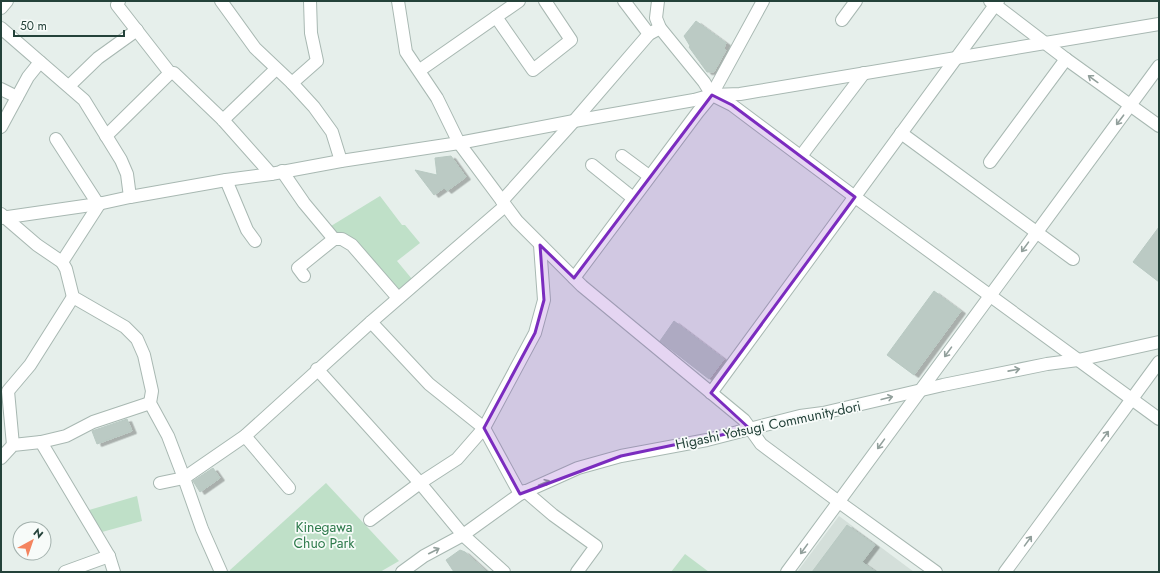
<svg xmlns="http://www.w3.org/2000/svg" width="1160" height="573" font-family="Jost,sans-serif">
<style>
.built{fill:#d4dfda}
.green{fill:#bfe0c8}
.building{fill:#bbcac4;stroke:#b8c9c2;filter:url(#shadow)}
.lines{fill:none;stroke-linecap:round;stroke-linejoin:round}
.minor-casing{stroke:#a8b8b2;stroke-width:14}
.minor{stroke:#fff;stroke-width:12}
.oneway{stroke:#92a09c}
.marked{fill:#7b2cbf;fill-opacity:0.2;stroke:#7b2cbf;stroke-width:3;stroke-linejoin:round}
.labels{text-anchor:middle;stroke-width:3.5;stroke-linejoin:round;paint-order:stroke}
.street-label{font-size:14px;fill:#24423a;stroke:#f7fbf9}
.park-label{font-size:14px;fill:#2d7a4b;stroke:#f7fbf9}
</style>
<defs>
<filter id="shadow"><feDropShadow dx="4.5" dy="2.5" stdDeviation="0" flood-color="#0004"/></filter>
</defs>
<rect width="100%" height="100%" fill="#e6efeb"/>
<polygon class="built" points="839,516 914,572 797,572"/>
<g class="green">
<polygon points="380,196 402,225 405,225 420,243 397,261 412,279 398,291 336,233 331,226"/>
<polygon points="326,483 399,561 380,572 230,572 230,570"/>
<polygon points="137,496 142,521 102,532 89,510"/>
<polygon points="685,554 709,572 671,572"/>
</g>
<g class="building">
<polygon points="696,21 726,43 724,48 726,50 714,72 707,72 689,47 690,46 684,36"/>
<polygon points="451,156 466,177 447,191 444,188 434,195 415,170 437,175 435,158"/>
<polygon points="1159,227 1159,282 1133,262"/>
<polygon points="934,291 961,311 914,375 887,355"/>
<polygon points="674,321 724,359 709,379 660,341"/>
<polygon points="127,419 132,431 97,444 92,431"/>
<polygon points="213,468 220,478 200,492 193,481"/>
<polygon points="847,525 875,545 862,562 876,572 812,572"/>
<polygon points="460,550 465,552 487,572 454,572 446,560"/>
</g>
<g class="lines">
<g class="minor-casing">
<g id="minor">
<polyline points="119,1 117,5 170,73 174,73 223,120 271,174"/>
<polyline points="221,1 255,48 292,83 314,107 332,132 341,161"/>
<polyline points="398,1 406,52 437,98 459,143 517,221 582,286 744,420 761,444 839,502 936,572"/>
<polyline points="624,1 649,34"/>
<polyline points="658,1 656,18 660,28 704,82 712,95 732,105 855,197 1159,419"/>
<polyline points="990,1 1066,59 1159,126"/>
<polyline points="1,8 7,1"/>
<polyline points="496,17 533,70 571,40 545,1"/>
<polyline points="842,20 856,1"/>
<polyline points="1,28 84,100 121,160 127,174 130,197"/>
<polyline points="420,70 519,1"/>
<polyline points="292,83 317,61 311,33 310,1"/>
<polyline points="69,86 98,58 137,30"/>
<polyline points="1,89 17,97"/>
<polyline points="223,120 276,69"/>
<polyline points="1,127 28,77 40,62"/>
<polyline points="901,133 1073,259"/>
<polyline points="106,136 170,73"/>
<polyline points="56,139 98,204"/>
<polyline points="622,156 649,176"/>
<polyline points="801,156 864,73"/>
<polyline points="990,162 1066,59"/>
<polyline points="592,165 633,198"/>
<polyline points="282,171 304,203 334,239"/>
<polyline points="226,180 247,230 255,241"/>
<polyline points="502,201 574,121 649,34 660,28"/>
<polyline points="1,214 37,245 62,262 100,203"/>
<polyline points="1,218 98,204 130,197 226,180 271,174 341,161 459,143 574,121 694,100 712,95 740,94 1159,24"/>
<polyline points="62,262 66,269 73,297 125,327 137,339 144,355 152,391 150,403 168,436 184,478 202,529 221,572"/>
<polyline points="304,276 298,268 334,239 342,239 352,245 398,298"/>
<polyline points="574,278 698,112 712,95 716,87 763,1"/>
<polyline points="371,322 429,384 484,428 520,494"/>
<polyline points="317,369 420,483 463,535 504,572"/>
<polyline points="711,393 998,1"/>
<polyline points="245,436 289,488"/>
<polyline points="41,442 109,556 114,572"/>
<polyline points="13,445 8,391 30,365 73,297"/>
<polyline points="1,458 13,445 41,442 66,436 93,422 150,403"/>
<polyline points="160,483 184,478 245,436 371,322 505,206"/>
<polyline points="525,491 553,515 596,546 577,572"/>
<polyline points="370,520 420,483 457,459 484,428 535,333 544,300 540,245"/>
<polyline points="65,572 109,556"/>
<polyline points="402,572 424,556 463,535 520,494 578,468 621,456 707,440 800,416 823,413 943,385 1047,364 1078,360 1159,342"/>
<polyline points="787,572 1159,66"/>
<polyline points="1005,572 1159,362"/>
</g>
</g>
<use href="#minor" class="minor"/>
</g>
<defs><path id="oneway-shaft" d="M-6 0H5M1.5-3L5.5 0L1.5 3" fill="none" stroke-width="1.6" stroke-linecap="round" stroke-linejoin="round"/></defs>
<g class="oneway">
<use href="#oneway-shaft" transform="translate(1093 79) rotate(-144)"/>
<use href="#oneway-shaft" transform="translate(1120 120) rotate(127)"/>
<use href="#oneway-shaft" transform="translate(1025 247) rotate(126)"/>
<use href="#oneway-shaft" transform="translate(948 352) rotate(126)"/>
<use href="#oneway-shaft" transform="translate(1014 370) rotate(-11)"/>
<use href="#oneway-shaft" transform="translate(887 398) rotate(-14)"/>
<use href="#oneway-shaft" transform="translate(1105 436) rotate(-54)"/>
<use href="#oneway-shaft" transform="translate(881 444) rotate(126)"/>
<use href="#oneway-shaft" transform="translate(544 483) rotate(-23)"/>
<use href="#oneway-shaft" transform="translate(1028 541) rotate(-54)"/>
<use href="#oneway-shaft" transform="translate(804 549) rotate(126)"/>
<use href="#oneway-shaft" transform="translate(434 551) rotate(-27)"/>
</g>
<path class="marked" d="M712 95 732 105 855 197 711 393 750 429 621 456 520 494 484 428 535 333 544 300 540 245 574 278Z"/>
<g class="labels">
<g class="street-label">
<text transform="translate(768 425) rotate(-12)" y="5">Higashi Yotsugi Community-dori</text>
</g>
<g class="park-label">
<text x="324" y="532">Kinegawa<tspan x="324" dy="16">Chuo Park</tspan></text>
</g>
</g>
<rect width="1160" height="573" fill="none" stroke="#24423a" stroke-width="4"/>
<g transform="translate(32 541) rotate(40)"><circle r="19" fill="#f7fbf9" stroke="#a3b1ad"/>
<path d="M0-3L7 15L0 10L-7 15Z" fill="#f4845f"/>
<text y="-6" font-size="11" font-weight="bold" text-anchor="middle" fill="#24423a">N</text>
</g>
<path d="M14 30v6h110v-6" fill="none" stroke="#24423a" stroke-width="2"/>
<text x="20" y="30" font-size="12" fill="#24423a" stroke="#f7fbf9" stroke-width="3" paint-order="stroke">50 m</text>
</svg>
